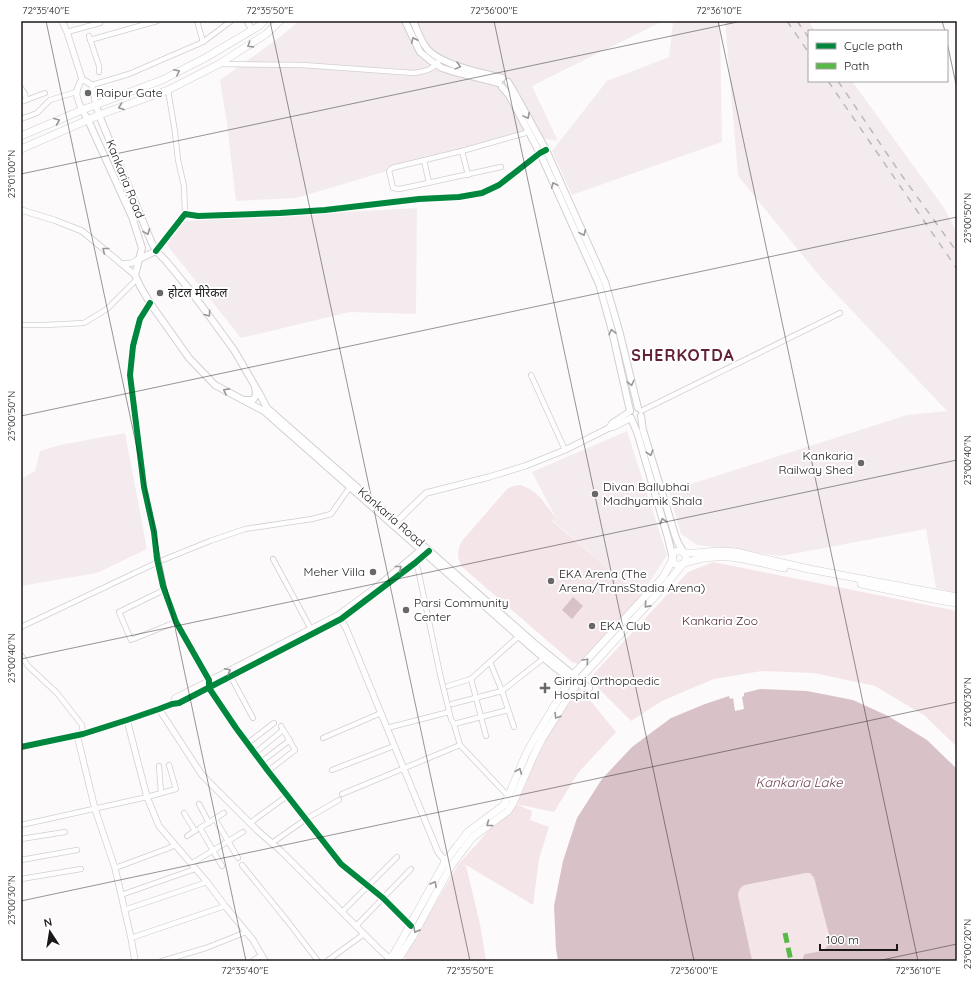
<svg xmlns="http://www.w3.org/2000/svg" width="978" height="982" font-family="Quicksand,'Noto Sans Devanagari',sans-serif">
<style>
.built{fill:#f4ebee}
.green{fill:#f4e5e8}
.water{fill:#d9c1c8}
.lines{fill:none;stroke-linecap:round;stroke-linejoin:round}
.minor-casing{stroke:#d2cfd0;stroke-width:6}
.tertiary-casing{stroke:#d2cfd0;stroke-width:7}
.secondary-casing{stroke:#d2cfd0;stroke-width:8}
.primary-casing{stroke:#d2cfd0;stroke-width:8}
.minor{stroke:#fffefe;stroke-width:4.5}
.tertiary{stroke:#fffefe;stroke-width:5.5}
.secondary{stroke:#fffefe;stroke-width:6}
.primary{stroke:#fffefe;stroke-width:7}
.rail{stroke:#bbb9ba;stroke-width:1.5;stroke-dasharray:7 7;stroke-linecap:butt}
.quiet{stroke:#58b947;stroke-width:5;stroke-dasharray:10 5;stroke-linecap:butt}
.cycleway-casing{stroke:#fff;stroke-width:8}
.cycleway{stroke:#00873e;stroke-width:6}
.oneway{stroke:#989697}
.ticks{fill:none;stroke:#1b1819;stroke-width:1;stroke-opacity:0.45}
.poi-dot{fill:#6a6768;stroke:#fff;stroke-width:1.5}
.labels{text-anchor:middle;stroke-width:4;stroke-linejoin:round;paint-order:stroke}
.poi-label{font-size:12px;fill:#1b1819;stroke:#fff;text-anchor:start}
.street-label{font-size:12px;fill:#1b1819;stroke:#fff}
.park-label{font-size:12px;fill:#502332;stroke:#fff}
.water-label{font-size:13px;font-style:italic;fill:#6f3f4e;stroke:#fff}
.district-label{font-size:16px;font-weight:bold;letter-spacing:1px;fill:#632039;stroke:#fff}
.neatline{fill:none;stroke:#1b1819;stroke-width:1.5}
.ticks-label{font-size:10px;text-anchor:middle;fill:#1b1819}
</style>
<rect width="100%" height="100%" fill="#fdfafb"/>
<g class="built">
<polygon points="299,21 663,21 532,86 558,141 518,134 490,146 435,157 296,198 236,201 227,124 220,80 280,37"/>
<polygon points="685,21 720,21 722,142 572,195 552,151 607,81 669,57 673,23"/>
<polygon points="725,21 808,21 816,31 809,31 809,81 852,81 944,208 957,233 957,593 936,588 926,529 781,556 697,545 681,534 669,491 907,415 947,411 821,278 738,176"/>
<polygon points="417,208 416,314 350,312 241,338 167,245 183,221"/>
<polygon points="627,431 667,555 641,596 552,520 555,516 532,472"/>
<polygon points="125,433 147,549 97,573 21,586 21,479 35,471 40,451 60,445"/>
</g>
<g class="green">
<path d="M520 485C537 490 545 503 555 517L552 521 641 596 582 663 578 664 572 662 461 566C457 556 457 551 462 541L507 489 513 486Z"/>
<polygon points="713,562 957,611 957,747 925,716 875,686 814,673 762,671 714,679 685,691 662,701 631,721 589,679 688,572"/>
<polygon points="576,683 616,732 578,773 554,812 516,804 532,811 530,820 549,827 539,859 533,905 466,865 461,865 466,866 480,924 486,961 408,961 404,957 458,865 513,803"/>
<path d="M806 873H810L814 878 829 935V945L825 949 803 957V961H779L777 960 755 961 752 960 738 895C739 890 740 887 745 885Z"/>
</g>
<g class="water">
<polygon points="573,597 583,606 572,619 562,610"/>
<path d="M760 689 807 691 853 700 888 716 927 740 955 767 957 771V961H803V957L805 954C819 951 830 953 829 935L814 878 810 873H806L745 885C740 887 739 890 738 895L752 960 755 961H558L556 949 554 906 563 861 577 818 602 779 632 747 671 718 705 704 729 696 730 699 733 698 735 711 744 709 742 697 744 696V693Z"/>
</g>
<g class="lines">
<g class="minor-casing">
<g id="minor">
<polyline points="197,21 203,42"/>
<polyline points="67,32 100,23"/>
<polyline points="89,36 99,66 99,72"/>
<polyline points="90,40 157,21"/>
<path d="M221 64 302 65 414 73C424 71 431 71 438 62"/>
<polyline points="92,85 129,74 203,42 231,21"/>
<polyline points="21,88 25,94 26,100"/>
<polyline points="168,90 175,132 178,160 184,186 185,214"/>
<polyline points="21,102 45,93"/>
<polyline points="21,119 37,113 50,100 76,92"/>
<polyline points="462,151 468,175"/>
<polyline points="424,160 429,183"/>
<polyline points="501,167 400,189 393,188 389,171 392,168 462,151 529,132"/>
<polyline points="156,251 185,214 198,216 280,213 325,210 419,199 459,197 482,193 499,185 542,152"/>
<polyline points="150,303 140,319 133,346 130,375 144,487 154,532 157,559 163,586 176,622 209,680 209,688 236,728 268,771 341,864 383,898 411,926"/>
<polyline points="21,325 45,325 84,323 107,309 137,279"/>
<polyline points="531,375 565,450"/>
<polyline points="641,411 840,313"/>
<polyline points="273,559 311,629"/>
<polyline points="415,563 418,569 440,674 451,719 454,724 460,745 510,798"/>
<polyline points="164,590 119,612 131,640 176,622"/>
<polyline points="21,627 158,562 210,541 245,529 312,519 331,514 350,487"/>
<polyline points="21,655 28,666 57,693 82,725 83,734"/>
<polyline points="490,662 502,691 514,727"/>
<polyline points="231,677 253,718"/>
<polyline points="471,679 486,736"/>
<polyline points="448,686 471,679 519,636"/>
<polyline points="452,704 502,691 544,658"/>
<polyline points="454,724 508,710"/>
<polyline points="387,728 449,712"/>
<polyline points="323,738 381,713"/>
<polyline points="248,743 274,723"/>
<polyline points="255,753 283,730"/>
<polyline points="261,762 290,740"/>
<polyline points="159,766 161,793"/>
<polyline points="332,770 394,746"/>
<polyline points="268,771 295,750 281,726"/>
<polyline points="342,794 460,745"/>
<polyline points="199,804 209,823"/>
<polyline points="184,813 195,831"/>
<polyline points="215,819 238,858"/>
<polyline points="250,823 287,796"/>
<polyline points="21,825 147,797 176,789 169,765"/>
<polyline points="187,836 196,830"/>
<polyline points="21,839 65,832"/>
<polyline points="272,843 306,819 339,800"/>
<polyline points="21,860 77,850"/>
<polyline points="191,864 243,832"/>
<polyline points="242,865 289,923 318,961"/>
<polyline points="222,866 200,828 224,813"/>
<polyline points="115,868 169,848 175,845"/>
<polyline points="21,879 81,869"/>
<polyline points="121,895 175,876 195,869"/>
<polyline points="124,910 207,882"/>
<polyline points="342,912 397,857"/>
<polyline points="356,926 411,869"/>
<polyline points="131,938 225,906"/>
<polyline points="162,961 206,948 246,932"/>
<polyline points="252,961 262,955"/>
<polyline points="327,961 364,934"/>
</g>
</g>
<g class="tertiary-casing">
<g id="tertiary">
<path d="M62 21 67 32 82 79C74 93 76 96 82 110"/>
<polyline points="247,21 252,30"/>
<polyline points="82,79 92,85 96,105"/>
<polyline points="21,210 54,220 82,231 135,275"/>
<polyline points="122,264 132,263 139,259"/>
<polyline points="609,428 612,423 629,412"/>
<polyline points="393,525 426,493 489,477 525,466 565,450 609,428 614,427 631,418"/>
<polyline points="339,617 346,628 438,852 447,863"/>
<polyline points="172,704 175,698 338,615 380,584 424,547"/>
<polyline points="159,709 202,775 258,831 281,851 379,949 390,959"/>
<polyline points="127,720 147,797 159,826 207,882 225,906 253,940 265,961"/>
<polyline points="77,735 95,809 115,868 131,938 135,961"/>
<polyline points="21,747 83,734 127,720 159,709 172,704 179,703 341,619 415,563 429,552"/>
</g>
</g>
<g class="secondary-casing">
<g id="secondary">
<polyline points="405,21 420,52 431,61 442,68 451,71 499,83"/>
<path d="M413 21C417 29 420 39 425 46 437 65 481 72 502 78"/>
<polyline points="508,82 514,92 546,150 605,282 619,330 638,408"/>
<polyline points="502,87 509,95 540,153 599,284 612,331 630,411"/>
<polyline points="82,110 88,120 132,217 142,248 135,275 140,286 150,303 189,358 215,385 243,400 253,400 256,395 255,386 234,350 207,313 189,289 166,261 156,251 151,241 99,115 96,105"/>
<polyline points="139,259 156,251"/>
<polyline points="257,389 267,408 534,643 589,688"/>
<polyline points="245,401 264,411 531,647 552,665 572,680"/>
<polyline points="641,416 643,430 675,535 678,543 684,553"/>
<polyline points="631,418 637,432 668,538 673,559"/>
</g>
</g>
<g class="primary-casing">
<g id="primary">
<polyline points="21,136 82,110 162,80 205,58 259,26 264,21"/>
<polyline points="21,149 99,115 168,90 219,64 266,34 280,21"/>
<circle cx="679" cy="558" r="7"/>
<polyline points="684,553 696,553 718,551 736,552 809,569 957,597"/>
<path d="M685 563C720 550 749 560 784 568"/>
<polyline points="861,584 938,600 957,603"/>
<polyline points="388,961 394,954 445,862 457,846 468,832 504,805 508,797 526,754 536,736 573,675 663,577 673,559"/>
<polyline points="397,961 413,936 451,866 463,850 473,837 508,811 513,803 533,757 542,739 579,680 668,582 682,565"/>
</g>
</g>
<use href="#minor" class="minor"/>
<use href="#tertiary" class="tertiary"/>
<use href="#secondary" class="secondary"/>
<use href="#primary" class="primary"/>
<g class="rail">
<polyline points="787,21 809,53"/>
<polyline points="797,21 809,38"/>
<polyline points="828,81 957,269"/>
<polyline points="838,81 900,173 957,252"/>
</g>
<polyline class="quiet" points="785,933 791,961"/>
<g class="cycleway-casing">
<g id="cycleway">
<polyline points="156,251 185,214 198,216 280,213 325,210 419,199 459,197 482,193 499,185 540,153 546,150"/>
<polyline points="150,303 140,319 133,346 130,375 144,487 154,532 157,559 163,586 176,622 209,680 209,688 236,728 268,771 341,864 383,898 411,926"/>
<polyline points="21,747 83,734 127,720 159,709 172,704 179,703 341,619 415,563 429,551"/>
</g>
</g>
<use href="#cycleway" class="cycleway"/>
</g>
<defs><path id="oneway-chevron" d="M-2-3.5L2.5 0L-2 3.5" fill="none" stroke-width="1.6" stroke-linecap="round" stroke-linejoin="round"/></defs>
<g class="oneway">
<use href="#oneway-chevron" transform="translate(414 40) rotate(-115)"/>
<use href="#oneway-chevron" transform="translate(250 45) rotate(148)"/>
<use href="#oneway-chevron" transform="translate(458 66) rotate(15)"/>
<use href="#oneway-chevron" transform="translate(177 72) rotate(-27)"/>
<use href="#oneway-chevron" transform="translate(121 107) rotate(160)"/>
<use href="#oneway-chevron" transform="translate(527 116) rotate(62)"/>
<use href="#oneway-chevron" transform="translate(57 121) rotate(-23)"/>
<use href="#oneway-chevron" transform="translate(554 185) rotate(-114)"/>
<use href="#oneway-chevron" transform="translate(147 232) rotate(68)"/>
<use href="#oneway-chevron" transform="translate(583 233) rotate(66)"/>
<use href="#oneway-chevron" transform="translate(105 250) rotate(-141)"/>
<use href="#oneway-chevron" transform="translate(208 314) rotate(54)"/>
<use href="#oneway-chevron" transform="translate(612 332) rotate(-104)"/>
<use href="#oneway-chevron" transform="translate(631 383) rotate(76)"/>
<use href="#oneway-chevron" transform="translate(226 391) rotate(-152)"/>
<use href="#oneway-chevron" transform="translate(650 453) rotate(73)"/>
<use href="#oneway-chevron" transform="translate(663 521) rotate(-107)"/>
<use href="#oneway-chevron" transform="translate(399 568) rotate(-39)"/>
<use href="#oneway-chevron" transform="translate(647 605) rotate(132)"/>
<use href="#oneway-chevron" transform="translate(586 661) rotate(-47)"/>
<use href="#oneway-chevron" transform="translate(228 671) rotate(-27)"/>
<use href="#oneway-chevron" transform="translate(557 716) rotate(122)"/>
<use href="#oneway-chevron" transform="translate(519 771) rotate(-67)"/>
<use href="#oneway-chevron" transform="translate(489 824) rotate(144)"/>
<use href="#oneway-chevron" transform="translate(434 884) rotate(-61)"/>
<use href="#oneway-chevron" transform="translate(416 930) rotate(119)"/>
</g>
<path class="ticks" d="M46 21 246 961M270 21 470 961M494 21 694 961M718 21 918 961M942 21 945 31M947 42 957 89M21 174 742 21M21 416 957 217M21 659 957 460M21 901 957 702M21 959V961M877 961 957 944"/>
<g class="poi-dot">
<circle cx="88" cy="93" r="4"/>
<circle cx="160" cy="293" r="4"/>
<circle cx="861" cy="463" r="4"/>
<circle cx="595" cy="494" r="4"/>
<circle cx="373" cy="572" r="4"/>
<circle cx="551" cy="581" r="4"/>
<circle cx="406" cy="610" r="4"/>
<circle cx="592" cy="626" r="4"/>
<path d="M543 682h4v4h4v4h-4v4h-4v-4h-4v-4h4z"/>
</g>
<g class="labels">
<g class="poi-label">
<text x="96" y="97">Raipur Gate</text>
<text x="168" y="297">होटल मीरेकल</text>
<text x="853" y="460" text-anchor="end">Kankaria<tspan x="853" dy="14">Railway Shed</tspan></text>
<text x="603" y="491">Divan Ballubhai<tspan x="603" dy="14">Madhyamik Shala</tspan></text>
<text x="365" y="576" text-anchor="end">Meher Villa</text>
<text x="559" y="578">EKA Arena (The<tspan x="559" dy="14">Arena/TransStadia Arena)</tspan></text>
<text x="414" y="607">Parsi Community<tspan x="414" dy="14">Center</tspan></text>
<text x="600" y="630">EKA Club</text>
<text x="554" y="685">Giriraj Orthopaedic<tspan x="554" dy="14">Hospital</tspan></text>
</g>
<g class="street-label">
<text transform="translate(125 179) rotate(68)" y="4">Kankaria Road</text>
<text transform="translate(391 517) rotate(41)" y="4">Kankaria Road</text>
</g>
<g class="park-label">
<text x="720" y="625">Kankaria Zoo</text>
</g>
<g class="water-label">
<text x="799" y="787">Kankaria Lake</text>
</g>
<g class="district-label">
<text x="683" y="361">SHERKOTDA</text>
</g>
</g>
<rect width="978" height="982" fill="none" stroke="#ffffff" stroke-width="44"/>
<rect x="808" y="30" width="140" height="52" fill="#ffffff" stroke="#a4a3a3"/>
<rect x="816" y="43" width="20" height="6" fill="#00873e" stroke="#a4a3a3"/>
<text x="844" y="50" font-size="12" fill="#1b1819">Cycle path</text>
<rect x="816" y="63" width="20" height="6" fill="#58b947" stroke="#a4a3a3"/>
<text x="844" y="70" font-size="12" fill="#1b1819">Path</text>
<g transform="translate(50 932) rotate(348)" stroke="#ffffff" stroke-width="3" paint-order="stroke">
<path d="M0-3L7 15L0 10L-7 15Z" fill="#1b1819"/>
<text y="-6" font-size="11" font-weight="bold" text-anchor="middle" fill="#1b1819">N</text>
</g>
<path d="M820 944v6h77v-6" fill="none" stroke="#1b1819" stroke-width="2"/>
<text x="826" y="944" font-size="12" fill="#1b1819" stroke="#ffffff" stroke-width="3" paint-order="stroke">100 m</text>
<rect x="22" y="22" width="934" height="938" class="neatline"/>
<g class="ticks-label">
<text x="46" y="14">72°35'40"E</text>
<text x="270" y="14">72°35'50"E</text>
<text x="494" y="14">72°36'00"E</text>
<text x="719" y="14">72°36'10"E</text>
<text transform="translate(11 174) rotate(-90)" y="4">23°01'00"N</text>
<text transform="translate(967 218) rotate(-90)" y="4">23°00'50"N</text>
<text transform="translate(11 416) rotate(-90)" y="4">23°00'50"N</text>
<text transform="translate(967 460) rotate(-90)" y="4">23°00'40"N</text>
<text transform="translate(11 658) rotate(-90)" y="4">23°00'40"N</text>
<text transform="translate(967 702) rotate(-90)" y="4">23°00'30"N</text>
<text transform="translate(11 900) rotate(-90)" y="4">23°00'30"N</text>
<text transform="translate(967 944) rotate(-90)" y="4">23°00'20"N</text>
<text x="245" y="974">72°35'40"E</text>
<text x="470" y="974">72°35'50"E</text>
<text x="694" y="974">72°36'00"E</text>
<text x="918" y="974">72°36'10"E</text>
</g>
</svg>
